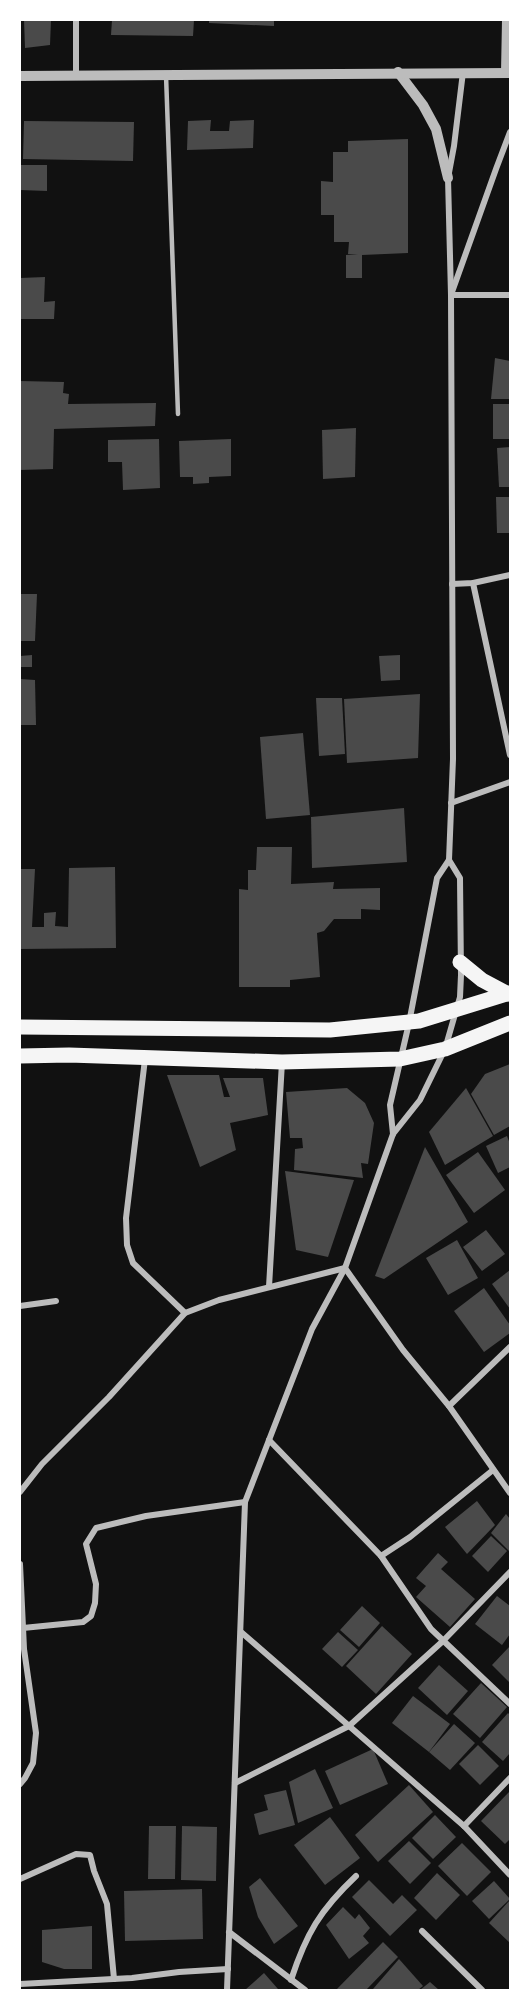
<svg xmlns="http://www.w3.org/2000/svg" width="530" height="2010" font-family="'Asap Condensed',sans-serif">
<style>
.building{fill:#4a4a4a}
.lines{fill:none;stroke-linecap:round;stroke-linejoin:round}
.service{stroke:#bcbcbc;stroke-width:4.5}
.minor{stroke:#bcbcbc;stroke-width:6}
.tertiary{stroke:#bcbcbc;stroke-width:10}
.primary{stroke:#f5f5f5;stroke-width:15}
</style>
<rect width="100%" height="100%" fill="#111"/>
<g class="building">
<polygon points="24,20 51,20 50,45 25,48"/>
<polygon points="112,20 194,20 193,36 111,35"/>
<polygon points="209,20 274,20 274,26 209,23"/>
<polygon points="211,120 210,131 229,131 230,121 254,120 253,148 187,150 188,121"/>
<polygon points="24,121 134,122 133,161 23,159"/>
<polygon points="408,139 408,253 362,255 362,278 346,278 346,255 358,254 348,254 349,242 334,242 334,215 321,215 321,181 333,182 333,152 348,152 348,141"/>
<polygon points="20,165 47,165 47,191 20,190"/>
<polygon points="45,277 44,302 55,301 54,319 20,319 20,278"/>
<polygon points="495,358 510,361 510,399 491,399"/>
<polygon points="20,381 64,382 63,393 69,394 68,404 156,403 155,426 54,429 53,469 20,470"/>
<rect x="493" y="404" width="17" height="35"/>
<polygon points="356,428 355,477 323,479 322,430"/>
<polygon points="159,439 160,488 123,490 122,462 108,462 108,440"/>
<polygon points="231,439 231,476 209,477 209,483 193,484 193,477 180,477 179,441"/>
<polygon points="510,447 510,487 499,487 497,448"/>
<polygon points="496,497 510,497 510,533 497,533"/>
<polygon points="20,594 37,594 35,641 20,641"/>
<polygon points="32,655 32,667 20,667 20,656"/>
<polygon points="400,655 400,680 381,681 379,656"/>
<polygon points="20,679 35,680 36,725 20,725"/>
<polygon points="420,694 418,758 347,763 344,699"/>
<polygon points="316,698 342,698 345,754 319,756"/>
<polygon points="303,733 310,815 266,819 260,737"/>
<polygon points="404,808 407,862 312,868 311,817"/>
<polygon points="257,847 292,847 291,884 334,882 333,889 380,888 380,910 361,909 361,919 334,919 324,931 317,933 320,977 290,980 290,987 239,987 239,889 248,890 248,870 256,870"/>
<polygon points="115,867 116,948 20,949 20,869 35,869 32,927 44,927 44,913 56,912 55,926 68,927 69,868"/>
<polygon points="510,1064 510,1126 494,1135 471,1094 485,1074"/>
<polygon points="167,1075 219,1075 224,1097 230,1097 223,1078 263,1078 268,1115 230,1123 236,1150 200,1167"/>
<polygon points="347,1088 365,1103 374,1123 368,1164 361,1163 363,1178 294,1170 295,1149 303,1148 302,1138 290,1138 286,1092"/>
<polygon points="466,1088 493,1136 445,1165 429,1132"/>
<polygon points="507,1136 510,1144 510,1167 498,1173 486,1146"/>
<polygon points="425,1147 468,1222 384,1279 375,1276"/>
<polygon points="478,1152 505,1190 474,1213 446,1175"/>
<polygon points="285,1171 354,1180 328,1257 296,1250"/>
<polygon points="486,1230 505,1254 482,1271 463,1247"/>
<polygon points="457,1240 478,1278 448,1295 426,1258"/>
<polygon points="510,1270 510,1309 492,1284"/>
<polygon points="484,1288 510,1325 510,1333 484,1352 454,1311"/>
<polygon points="477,1501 495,1525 467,1554 445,1527"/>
<polygon points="506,1514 510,1519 510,1552 491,1533"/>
<polygon points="491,1536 507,1551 488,1572 472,1556"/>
<polygon points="438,1553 448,1562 441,1569 475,1599 450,1627 416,1597 426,1586 416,1578"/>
<polygon points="497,1596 510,1606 510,1634 502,1645 475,1624"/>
<polygon points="362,1606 380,1623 359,1647 340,1630"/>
<polygon points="382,1626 412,1654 376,1694 346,1666"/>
<polygon points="338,1632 358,1650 342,1667 322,1649"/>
<polygon points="510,1646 510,1683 492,1665"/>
<polygon points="439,1665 468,1691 447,1715 418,1688"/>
<polygon points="481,1683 507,1707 480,1738 453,1714"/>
<polygon points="413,1696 450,1724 429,1752 392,1723"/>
<polygon points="508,1713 510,1715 510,1753 503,1761 482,1742"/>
<polygon points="454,1724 475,1743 450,1770 429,1752"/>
<polygon points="478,1745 499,1766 480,1785 459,1764"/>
<polygon points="373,1749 388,1784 340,1805 325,1771"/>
<polygon points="315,1769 333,1808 298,1823 289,1782"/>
<polygon points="409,1785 433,1812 378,1862 355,1835"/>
<polygon points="286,1790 295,1825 259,1835 254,1814 268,1810 264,1795"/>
<polygon points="509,1792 510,1839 505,1844 481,1821"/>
<polygon points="435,1815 456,1837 433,1859 412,1838"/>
<polygon points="330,1817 360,1858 325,1885 294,1845"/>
<polygon points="149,1826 176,1826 175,1879 148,1879"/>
<polygon points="182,1826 217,1827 216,1881 181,1880"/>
<polygon points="409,1841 431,1863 410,1884 388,1861"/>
<polygon points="462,1843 491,1872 467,1896 438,1866"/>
<polygon points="437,1873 460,1895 436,1920 414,1898"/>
<polygon points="260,1878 298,1926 274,1944 258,1917 249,1887"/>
<polygon points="369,1880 393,1904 402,1895 417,1910 390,1936 352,1897"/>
<polygon points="494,1881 510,1899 489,1919 472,1901"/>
<polygon points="202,1889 203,1939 125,1941 124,1891"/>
<polygon points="510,1900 510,1943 489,1923"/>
<polygon points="343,1907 355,1919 359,1914 370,1928 363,1936 369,1943 349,1959 326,1925"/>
<polygon points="92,1926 92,1969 64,1969 42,1962 42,1930"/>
<polygon points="383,1942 398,1957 366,1990 336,1990"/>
<polygon points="399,1959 423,1986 418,1990 375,1990 373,1989"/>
<polygon points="264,1973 278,1989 276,1990 245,1990"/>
<polygon points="430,1982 439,1990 420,1990"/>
</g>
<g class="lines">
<polyline class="service" points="166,75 178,414"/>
<g class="minor">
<polyline points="76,20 76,75"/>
<polyline points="452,292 496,169 510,132"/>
<polyline points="451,295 510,295"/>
<polyline points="473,583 510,755"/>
<polyline points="452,584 473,583 510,575"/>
<polyline points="451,803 510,782"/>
<polyline points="145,1059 126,1218 127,1245 133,1263 185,1313"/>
<polyline points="393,1134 390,1105 409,1023 437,878 449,860 453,759 451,295 448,178 454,146 463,72"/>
<polyline points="269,1287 282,1062"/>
<polyline points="20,1306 56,1301"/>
<polyline points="449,1406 510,1347"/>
<polyline points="269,1440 381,1556 410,1537 493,1470"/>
<polyline points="20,1492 42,1464 109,1397 185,1313 219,1300 345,1268 403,1350 449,1406 510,1493"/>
<polyline points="381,1556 431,1629 510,1704"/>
<polyline points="20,1564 24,1649 36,1733 33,1763 25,1778 20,1784"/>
<polyline points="23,1628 83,1622 91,1616 95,1603 96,1584 86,1544 96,1528 146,1516 245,1502"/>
<polyline points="241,1632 464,1826 510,1875"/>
<polyline points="235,1783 349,1726 443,1641 510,1572"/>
<polyline points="464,1826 510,1778"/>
<polyline points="20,1879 76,1854 90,1855 94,1871 107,1904 114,1979"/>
<polyline points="422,1931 482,1990"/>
<polyline points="229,1932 305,1990"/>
<path d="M291 1980C306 1934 320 1910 356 1876"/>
<polyline points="20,1984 132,1978 179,1972 228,1969"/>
<polyline points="227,1990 245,1502 312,1329 345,1268 393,1134 420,1100 445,1049 460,997 461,975 460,878 449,860"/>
</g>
<g class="tertiary">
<polyline points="398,72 423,105 436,129 448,178"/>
<polyline points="506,72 507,20"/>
<polyline points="20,76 510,73"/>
</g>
<g class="primary">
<polyline points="460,962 482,980 508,994"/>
<polyline points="20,1027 330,1030 419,1021 510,993"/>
<polyline points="20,1056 69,1055 282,1062 400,1059 445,1049 510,1023"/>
</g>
</g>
<rect width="530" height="2010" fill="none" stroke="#ffffff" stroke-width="42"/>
</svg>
